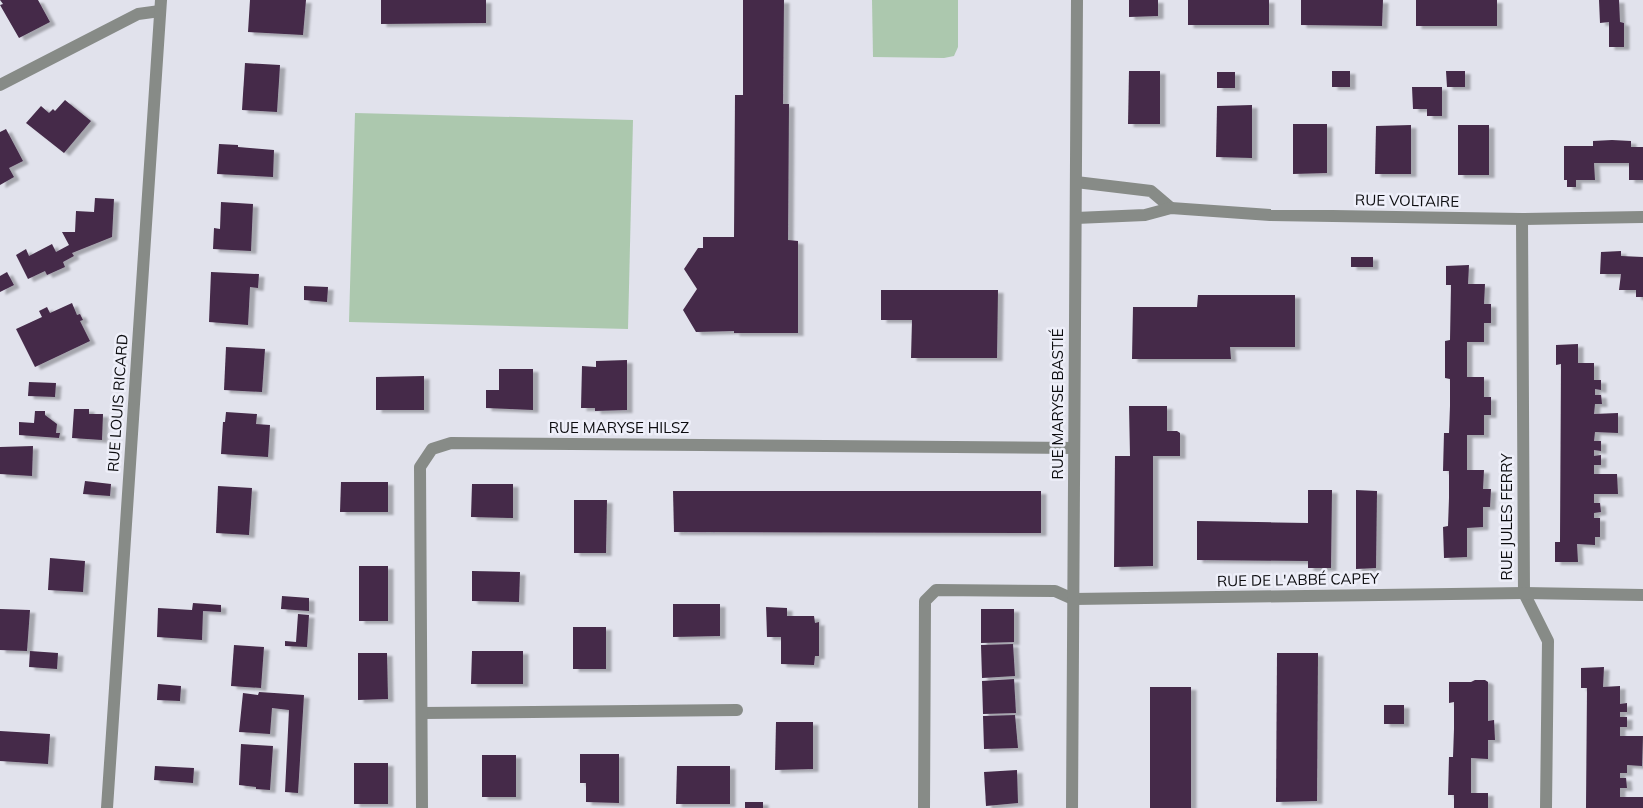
<svg xmlns="http://www.w3.org/2000/svg" width="1643" height="808" font-family="Mulish,sans-serif">
<style>
.green{fill:#acc8ae}
.building{fill:#442a48;filter:url(#shadow)}
.lines{fill:none;stroke-linecap:round;stroke-linejoin:round}
.street{stroke:#878b87;stroke-width:12}
.labels{text-anchor:middle;stroke-width:5;stroke-linejoin:round;paint-order:stroke}
.street-label{font-size:15px;fill:#0c0c0f;stroke:#eeeff9}
</style>
<defs>
<filter id="shadow"><feDropShadow dx="5.5" dy="3" stdDeviation="1" flood-color="#0004"/></filter>
</defs>
<rect width="100%" height="100%" fill="#e1e2ec"/>
<g class="green">
<polygon points="872,0 958,0 958,47 954,56 944,58 873,57"/>
<polygon points="355,113 633,120 628,329 349,322"/>
</g>
<g class="building">
<polygon points="0,0 38,0 50,22 19,38 0,5 3,4"/>
<polygon points="250,0 306,0 303,35 248,32"/>
<polygon points="381,0 486,0 486,23 381,24"/>
<polygon points="743,0 784,0 783,104 789,104 788,240 798,241 798,333 734,333 734,331 696,332 683,310 697,289 684,269 698,248 703,248 703,237 734,237 735,95 743,95"/>
<polygon points="1129,0 1158,0 1158,16 1129,17"/>
<rect x="1188" y="0" width="81" height="25"/>
<polygon points="1301,0 1383,0 1382,26 1301,25"/>
<rect x="1416" y="0" width="81" height="26"/>
<polygon points="1599,0 1619,0 1620,22 1624,23 1624,47 1609,47 1609,22 1600,23"/>
<polygon points="245,63 280,65 277,112 242,110"/>
<polygon points="1129,71 1160,71 1160,124 1128,124"/>
<rect x="1332" y="71" width="18" height="16"/>
<polygon points="1446,71 1465,71 1465,87 1447,87"/>
<rect x="1217" y="72" width="18" height="16"/>
<polygon points="1412,87 1442,87 1442,116 1427,116 1427,109 1413,109"/>
<polygon points="65,100 91,121 64,153 26,123 41,106 49,113 53,109 55,111"/>
<polygon points="1252,105 1252,158 1216,157 1217,106"/>
<polygon points="1293,124 1327,124 1327,173 1293,174"/>
<polygon points="1411,125 1411,174 1375,174 1376,126"/>
<rect x="1458" y="125" width="31" height="50"/>
<polygon points="6,129 23,161 9,168 14,177 0,185 0,132"/>
<polygon points="1612,140 1631,141 1631,147 1643,147 1643,180 1629,180 1629,163 1594,163 1595,180 1576,180 1576,187 1567,187 1567,180 1564,180 1564,146 1593,146 1593,141"/>
<polygon points="219,144 238,145 238,147 274,150 273,177 217,174"/>
<polygon points="95,198 114,199 112,237 72,253 74,256 63,262 65,267 47,275 45,271 28,279 16,255 26,249 29,256 52,244 56,252 69,245 62,232 75,232 76,211 94,212"/>
<polygon points="221,202 253,204 251,251 213,249 214,228 220,229"/>
<polygon points="1621,251 1621,256 1643,257 1643,297 1636,297 1636,290 1619,290 1621,274 1600,274 1601,252"/>
<rect x="1351" y="257" width="22" height="10"/>
<polygon points="1469,265 1468,284 1485,284 1484,304 1491,304 1491,323 1484,323 1484,342 1467,342 1467,377 1484,377 1484,397 1491,397 1491,415 1484,415 1484,435 1467,435 1467,470 1484,470 1483,489 1491,489 1490,507 1483,507 1483,527 1467,528 1467,557 1444,558 1443,527 1448,526 1449,498 1449,471 1443,471 1444,433 1449,433 1450,406 1450,379 1445,378 1445,341 1450,340 1451,285 1446,285 1446,266"/>
<polygon points="7,272 14,285 0,292 0,276"/>
<polygon points="211,272 259,274 258,288 250,287 248,325 209,322"/>
<polygon points="304,286 328,287 327,302 304,300"/>
<polygon points="881,290 998,290 997,358 911,358 912,320 881,320"/>
<polygon points="1198,295 1295,295 1295,347 1230,347 1231,359 1132,359 1133,307 1197,307"/>
<polygon points="72,303 77,315 80,314 83,320 80,321 90,341 35,367 16,329 42,317 39,311 47,307 50,313"/>
<polygon points="1578,344 1578,363 1594,363 1594,380 1601,380 1601,390 1595,389 1595,395 1601,395 1602,404 1595,404 1594,414 1618,413 1618,433 1595,432 1594,441 1601,441 1601,451 1594,450 1594,456 1601,455 1601,465 1594,465 1594,474 1617,474 1618,494 1594,494 1594,503 1600,503 1601,512 1594,513 1594,518 1600,518 1600,537 1595,537 1595,545 1577,544 1578,562 1555,562 1555,542 1560,542 1561,364 1556,365 1556,345"/>
<polygon points="226,347 265,349 262,392 224,390"/>
<polygon points="627,360 627,410 595,411 595,408 581,408 582,366 596,367 596,361"/>
<polygon points="499,369 533,369 533,410 486,408 486,390 499,390"/>
<polygon points="424,376 424,410 376,410 376,377"/>
<polygon points="29,382 56,383 55,397 28,396"/>
<polygon points="1129,406 1167,406 1167,431 1177,431 1180,433 1180,456 1153,456 1153,566 1114,567 1115,456 1130,456"/>
<polygon points="74,409 89,409 89,414 103,414 102,440 72,438"/>
<polygon points="35,411 45,411 45,415 57,424 56,433 60,433 59,438 19,435 19,422 34,423"/>
<polygon points="226,412 257,414 256,424 270,425 268,457 221,454 223,422 225,422"/>
<polygon points="33,446 32,476 0,474 0,447"/>
<polygon points="85,481 111,484 110,496 83,494"/>
<polygon points="341,482 388,482 388,512 340,512"/>
<polygon points="472,484 513,484 513,518 471,517"/>
<polygon points="218,486 252,488 249,535 216,533"/>
<polygon points="1308,490 1332,490 1331,568 1308,568 1308,561 1197,560 1197,521 1308,523"/>
<polygon points="1356,490 1377,491 1376,568 1356,569"/>
<polygon points="673,491 1041,491 1041,533 674,532"/>
<polygon points="574,500 607,500 606,553 574,553"/>
<polygon points="50,558 85,561 83,592 48,590"/>
<rect x="359" y="566" width="29" height="55"/>
<polygon points="472,571 520,572 519,602 472,601"/>
<polygon points="282,596 309,598 309,611 281,609"/>
<polygon points="193,603 221,605 221,612 203,611 202,640 157,637 158,608 192,610"/>
<polygon points="673,604 720,604 720,636 673,637"/>
<polygon points="766,607 787,608 787,616 814,616 815,623 819,622 819,656 815,656 814,665 781,664 781,637 767,637"/>
<polygon points="0,609 30,610 27,651 0,650"/>
<polygon points="981,609 1014,609 1014,642 981,643"/>
<polygon points="298,614 309,615 307,647 285,646 285,641 296,642"/>
<rect x="573" y="627" width="33" height="42"/>
<polygon points="1013,644 1015,676 982,678 981,645"/>
<polygon points="234,645 264,647 261,688 231,686"/>
<polygon points="30,651 58,653 57,669 29,667"/>
<polygon points="472,651 523,651 523,684 471,684"/>
<polygon points="358,653 387,653 388,699 358,700"/>
<polygon points="1277,653 1318,653 1317,801 1276,802"/>
<polygon points="1604,667 1603,687 1620,686 1620,704 1627,703 1627,712 1620,712 1620,717 1627,717 1627,727 1620,727 1620,736 1643,736 1642,766 1627,765 1627,773 1620,773 1620,778 1626,778 1627,788 1620,788 1620,797 1643,797 1643,808 1586,808 1587,688 1581,688 1581,668"/>
<polygon points="1014,679 1016,713 983,714 982,681"/>
<polygon points="1475,680 1485,680 1488,682 1488,721 1494,720 1495,740 1488,740 1488,759 1471,758 1471,793 1488,793 1488,808 1454,808 1454,795 1448,795 1449,757 1453,757 1454,729 1454,702 1449,703 1449,682 1471,682"/>
<polygon points="158,684 181,686 180,701 157,700"/>
<rect x="1150" y="687" width="41" height="121"/>
<polygon points="259,692 304,695 298,793 285,792 289,710 272,708 270,734 239,732 243,693 258,695"/>
<rect x="1384" y="705" width="20" height="19"/>
<polygon points="1015,715 1018,748 984,749 983,716"/>
<polygon points="776,722 813,722 813,769 775,770"/>
<polygon points="0,731 50,734 48,764 0,761"/>
<polygon points="241,744 273,746 270,790 256,789 256,787 239,785"/>
<polygon points="580,754 619,754 619,803 586,802 586,783 580,783"/>
<rect x="482" y="755" width="34" height="42"/>
<rect x="354" y="763" width="34" height="41"/>
<polygon points="155,766 194,768 193,783 154,780"/>
<polygon points="677,766 730,766 730,804 676,804"/>
<polygon points="1017,770 1018,803 986,806 984,772"/>
<rect x="745" y="802" width="18" height="6"/>
</g>
<g class="lines">
<g class="street">
<polyline points="0,85 138,14 160,11"/>
<polyline points="1076,182 1151,191 1171,208"/>
<polyline points="1076,218 1145,215 1171,208 1270,215 1522,219 1643,217"/>
<polyline points="1522,219 1524,593 1548,641 1546,808"/>
<polyline points="422,713 737,710"/>
<polyline points="107,808 161,0"/>
<polyline points="422,808 420,467 432,449 451,443 1074,448"/>
<polyline points="924,808 925,601 936,590 1055,591 1073,599 1524,593 1643,595"/>
<polyline points="1072,808 1077,0"/>
</g>
</g>
<g class="labels">
<g class="street-label">
<text transform="translate(1407 201) rotate(1)" y="5">RUE VOLTAIRE</text>
<text transform="translate(118 403) rotate(-86)" y="5">RUE LOUIS RICARD</text>
<text transform="translate(1058 404) rotate(-90)" y="5">RUE MARYSE BASTIÉ</text>
<text x="619" y="433">RUE MARYSE HILSZ</text>
<text transform="translate(1507 517) rotate(-90)" y="5">RUE JULES FERRY</text>
<text transform="translate(1298 580) rotate(-1)" y="5">RUE DE L'ABBÉ CAPEY</text>
</g>
</g>
</svg>
